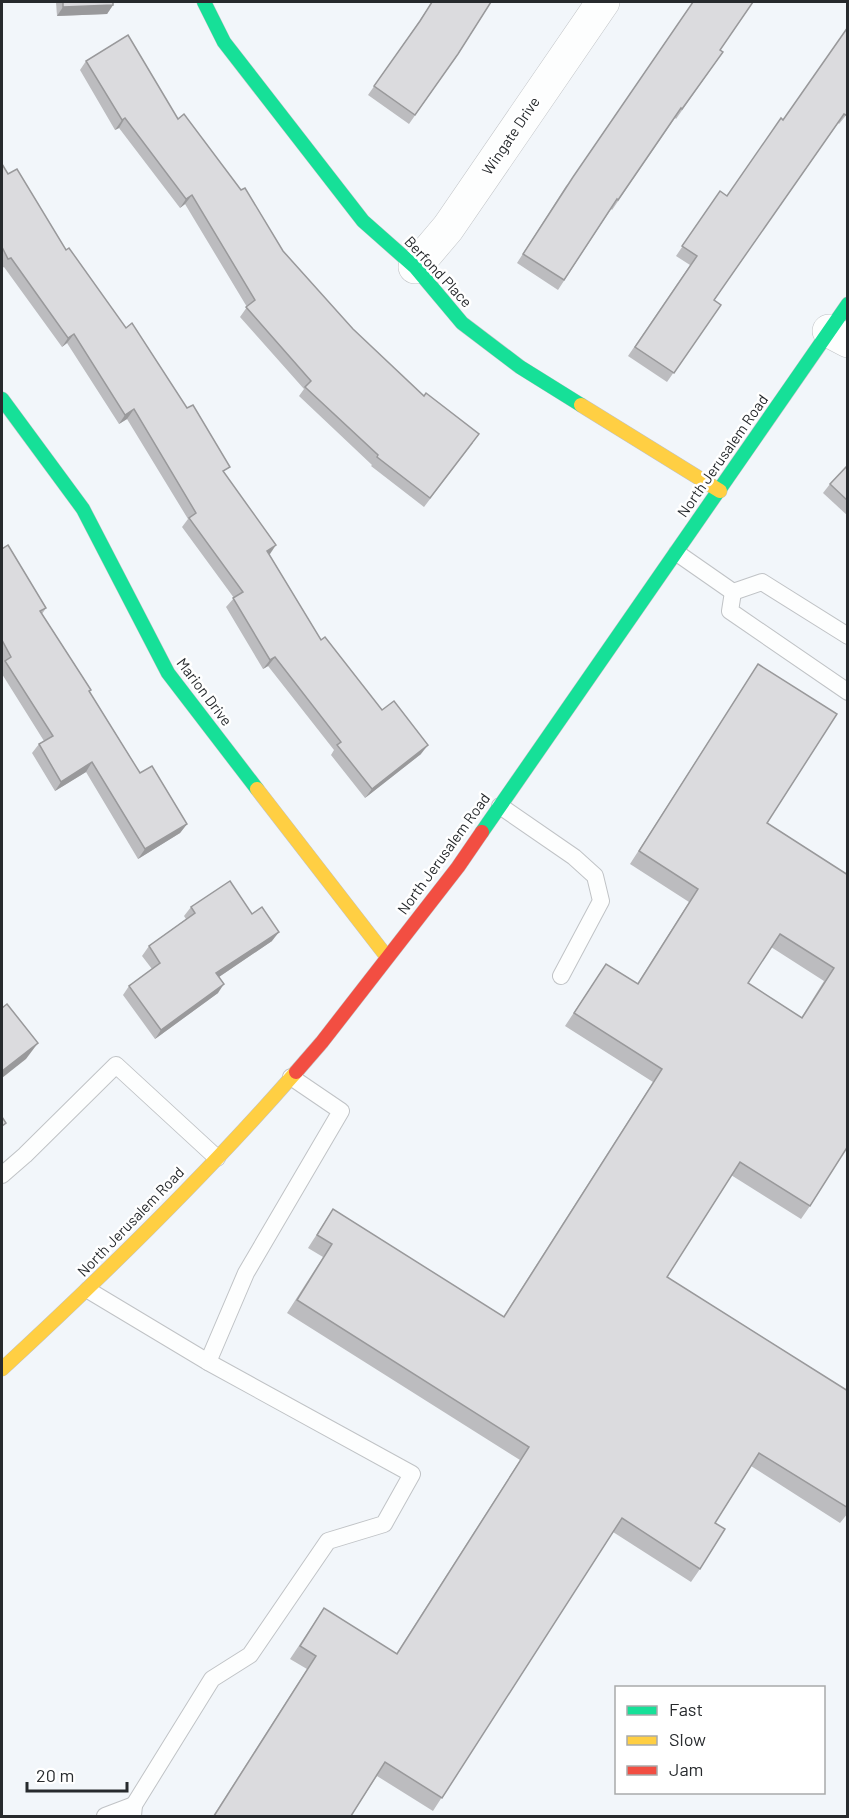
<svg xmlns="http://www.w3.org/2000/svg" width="849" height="1818" font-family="Barlow,sans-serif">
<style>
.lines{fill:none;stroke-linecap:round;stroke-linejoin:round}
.lane-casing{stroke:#c0c3c6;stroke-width:18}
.street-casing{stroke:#c0c3c6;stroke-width:34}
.fast-casing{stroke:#c0c3c6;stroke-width:15}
.slow-casing{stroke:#c0c3c6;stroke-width:15}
.jam-casing{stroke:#c0c3c6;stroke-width:15}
.lane{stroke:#fdfefe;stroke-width:16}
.street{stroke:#fdfefe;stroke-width:33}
.fast{stroke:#16e098;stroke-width:14}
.slow{stroke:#ffcf43;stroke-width:14}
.jam{stroke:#f24e42;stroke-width:14}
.wall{fill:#bcbcbf;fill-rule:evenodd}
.shaded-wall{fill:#99999b}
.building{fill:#dbdbde;stroke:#99999b;stroke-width:1.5;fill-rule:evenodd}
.labels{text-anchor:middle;stroke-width:5;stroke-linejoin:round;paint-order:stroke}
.street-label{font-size:15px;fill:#272a2d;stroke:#fff}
</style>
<rect width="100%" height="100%" fill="#f2f6fa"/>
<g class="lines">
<g class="lane-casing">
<g id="lane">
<polyline points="677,553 733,592"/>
<polyline points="733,592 730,611 848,692"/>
<polyline points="733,592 762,582 848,636"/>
<polyline points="500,806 574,857 595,876 601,901 561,976"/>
<polyline points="2,1175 25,1155 116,1065 217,1158"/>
<polyline points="88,1290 208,1362 412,1474 384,1524 328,1541 250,1655 212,1679 134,1805"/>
<polyline points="208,1362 246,1273 341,1111 291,1077"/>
<polyline points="105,1816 134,1805 133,1816"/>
</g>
</g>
<g class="street-casing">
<g id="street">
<polyline points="415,267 448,228 603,2"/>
<polyline points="829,331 848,341"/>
</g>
</g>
<g class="fast-casing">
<g id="fast">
<polyline points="204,2 224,42 363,221 415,267 462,323 520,367 581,405"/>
<polyline points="2,399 83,509 168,673 257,789"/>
<polyline points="482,832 848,304"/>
</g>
</g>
<g class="slow-casing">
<g id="slow">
<polyline points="581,405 720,491"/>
<polyline points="257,789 387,957"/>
<path d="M2 1369C104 1275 204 1177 296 1072"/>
</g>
</g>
<g class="jam-casing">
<polyline id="jam" points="296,1072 322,1042 458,867 482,832"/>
</g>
<use href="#lane" class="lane"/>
<use href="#street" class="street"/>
<use href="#fast" class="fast"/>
<use href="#slow" class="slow"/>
<use href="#jam" class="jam"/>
</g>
<g class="wall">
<polygon points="56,2 113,2 113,5 107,14 57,16"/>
<polygon points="432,2 491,2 458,54 409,124 368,95 414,29"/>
<polygon points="720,50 723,52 676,119 675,118 612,210 611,209 558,290 517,263 566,186"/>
<polygon points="86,61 178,119 283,251 353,329 473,443 424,507 371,466 372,465 299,396 304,389 240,317 247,307 185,204 180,208 119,128 115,130 80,70"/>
<polygon points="848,113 839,124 838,123 714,300 721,305 667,382 628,356 690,265 676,256 720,191 727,196 783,120"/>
<polygon points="2,164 8,174 66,250 225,474 269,554 321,640 421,754 365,798 331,755 334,750 268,666 263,669 226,607 234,598 182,527 188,519 127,419 119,424 67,343 62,347 4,267 2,268"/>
<polygon points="848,465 848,516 823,493 830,484"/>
<polygon points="2,549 46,608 42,614 91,690 89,692 140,773 187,824 180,833 138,859 86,772 55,791 32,753 39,744 44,741 2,674 2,666 3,663 2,660"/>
<path d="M758 664 767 823 848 875 810 1206 801 1219 731 1175 667 1277 848 1391V1513L840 1523 751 1466 715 1523 700 1569 691 1582 613 1532 433 1811 377 1776 351 1816H213L307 1669 290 1659 324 1608 396 1654 520 1460 287 1313 323 1257 308 1248 333 1209 503 1317 653 1082 565 1026 606 964 637 984 689 902 630 864ZM771 947 824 981 801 1018 748 983Z"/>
<polygon points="191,907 252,914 272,941 219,977 218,993 155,1039 123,995 129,986 152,969 142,956 149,946 186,919 184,916"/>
</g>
<g class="shaded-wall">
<polygon points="113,5 107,14 57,16 63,7"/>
<polygon points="125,118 119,128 115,130 122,120"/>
<polygon points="192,195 185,204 180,208 186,199"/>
<polygon points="74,334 67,343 62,347 68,338"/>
<polygon points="134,409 127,419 119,424 125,415"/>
<polygon points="276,545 270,554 261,560 267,551"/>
<polygon points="275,657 268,666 263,669 270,660"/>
<polygon points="428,745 421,754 365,798 372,789"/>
<polygon points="92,762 86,772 55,791 61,782"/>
<polygon points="187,824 180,833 138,859 145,849"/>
<polygon points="279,932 272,941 210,983 216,973"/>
<polygon points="224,984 218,993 155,1039 161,1030"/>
<polygon points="38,1043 26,1059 2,1078 2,1071"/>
</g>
<g class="building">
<polygon points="63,2 113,2 113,5 63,7"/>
<polygon points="432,2 491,2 458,54 415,115 374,86 420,21"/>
<polygon points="693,2 753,2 720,50 723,52 682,109 681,108 618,200 617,199 564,280 523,254 573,177"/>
<polygon points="848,27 848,113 846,115 844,114 714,300 721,305 674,373 635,347 697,256 682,246 720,191 727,196 781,118 783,120"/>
<polygon points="128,35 178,119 184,114 241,190 245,188 283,251 353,329 424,396 426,393 479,434 430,498 377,457 378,455 305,387 311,381 246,307 255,300 192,195 186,199 125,118 122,120 86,61"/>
<polygon points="2,164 8,174 17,169 66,250 69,248 126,328 132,323 187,408 193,405 230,467 223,471 276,545 267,551 321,640 325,637 382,710 394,701 428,745 372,789 337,745 341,742 275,657 270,660 233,598 243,592 189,518 196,513 134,409 125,415 74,334 68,338 11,258 8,259 2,247"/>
<polygon points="848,465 848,501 830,484"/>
<polygon points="8,545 46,608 40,611 91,690 89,691 140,773 152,766 187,824 145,849 92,762 61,782 39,744 53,736 5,661 11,657 2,640 2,549"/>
<path d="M758 664 837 714 767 823 848 875V1146L810 1206 740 1162 667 1277 848 1391V1508L759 1453 715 1523 725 1529 700 1569 622 1518 442 1798 385 1762 351 1816H214L316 1656 300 1646 324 1608 397 1654 529 1447 297 1300 332 1244 317 1235 333 1209 504 1317 662 1069 574 1013 606 964 638 984 698 889 639 851ZM780 934 834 968 802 1018 748 983Z"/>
<polygon points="230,881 252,914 262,907 279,932 216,973 224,984 161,1030 129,986 160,963 149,946 195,913 191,907"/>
<polygon points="7,1004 38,1043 2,1071 2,1008"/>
<polygon points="2,1117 6,1123 2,1126"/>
</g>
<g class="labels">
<g class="street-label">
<text transform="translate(511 136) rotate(-56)" y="5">Wingate Drive</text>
<text transform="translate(438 272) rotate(47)" y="5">Berfond Place</text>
<text transform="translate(723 456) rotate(-55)" y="5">North Jerusalem Road</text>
<text transform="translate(204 692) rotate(53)" y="5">Marion Drive</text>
<text transform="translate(444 854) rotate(-54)" y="5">North Jerusalem Road</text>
<text transform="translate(131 1222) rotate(-46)" y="5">North Jerusalem Road</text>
</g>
</g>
<rect width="849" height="1818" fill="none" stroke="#272a2d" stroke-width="6"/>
<rect x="615" y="1686" width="210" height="108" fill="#ffffff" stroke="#a9aaab" stroke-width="1.5"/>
<rect x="627" y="1706" width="30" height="9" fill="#16e098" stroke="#a9aaab" stroke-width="1.5"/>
<text x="669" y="1716" font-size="18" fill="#272a2d">Fast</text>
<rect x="627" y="1736" width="30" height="9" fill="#ffcf43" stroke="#a9aaab" stroke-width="1.5"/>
<text x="669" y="1746" font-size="18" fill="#272a2d">Slow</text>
<rect x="627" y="1766" width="30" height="9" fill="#f24e42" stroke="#a9aaab" stroke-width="1.5"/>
<text x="669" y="1776" font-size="18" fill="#272a2d">Jam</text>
<path d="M27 1782v9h100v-9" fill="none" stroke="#272a2d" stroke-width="3"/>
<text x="36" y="1782" font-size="18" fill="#272a2d" stroke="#ffffff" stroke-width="4.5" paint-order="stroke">20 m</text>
</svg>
